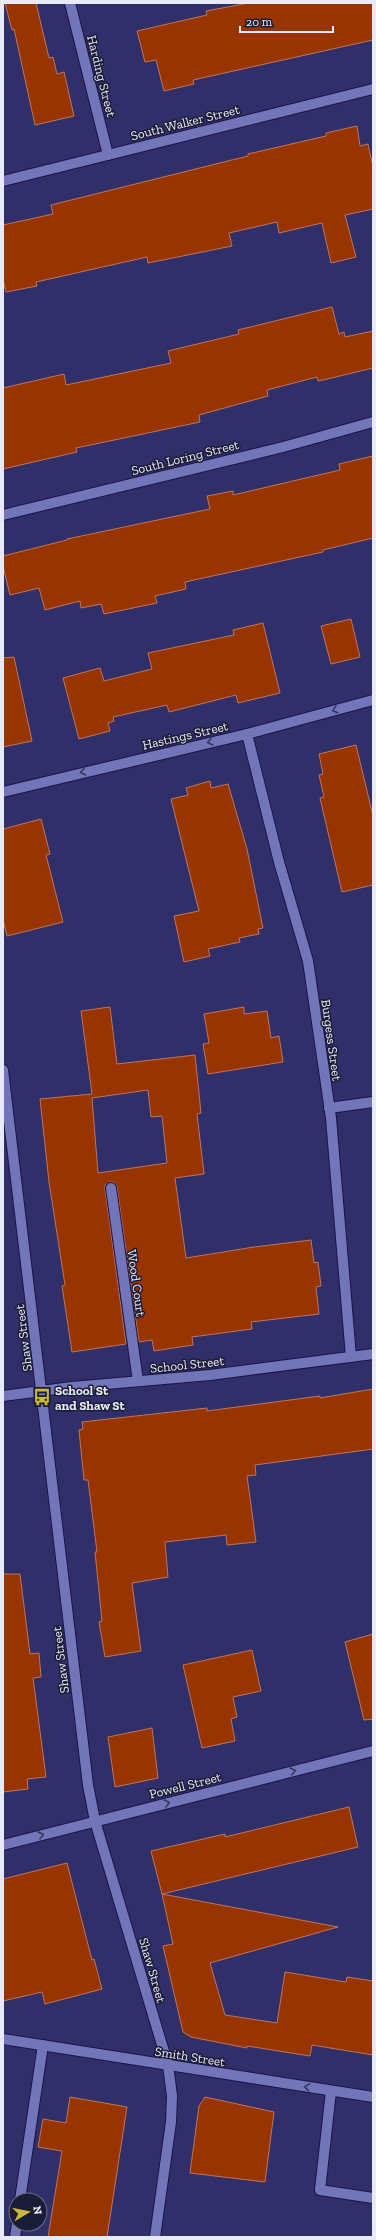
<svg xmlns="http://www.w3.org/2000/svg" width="376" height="2240" font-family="'Zilla Slab',serif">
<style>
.building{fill:#983400;stroke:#be755a;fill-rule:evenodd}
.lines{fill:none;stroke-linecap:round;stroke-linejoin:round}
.minor-casing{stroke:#1a144d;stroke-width:12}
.minor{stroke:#7275b7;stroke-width:10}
.oneway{stroke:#35375d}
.labels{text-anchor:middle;stroke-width:3;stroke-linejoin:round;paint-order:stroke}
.street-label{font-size:13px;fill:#e9eaf9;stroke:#1b1c36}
.poi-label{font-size:13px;font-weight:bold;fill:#e9eaf9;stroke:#1b1c36;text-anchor:start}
</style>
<rect width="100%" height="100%" fill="#302f6a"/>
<g class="building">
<polygon points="5,3 36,3 49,58 53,57 57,74 64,72 74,116 35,125 14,29 12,30"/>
<polygon points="249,3 373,3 373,40 193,80 194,84 164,91 156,60 145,62 137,31 207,15 206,11"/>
<polygon points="357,126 360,146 368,144 373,167 373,209 345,215 356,257 331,263 322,223 279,233 277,222 229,233 232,246 148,263 147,257 36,282 37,286 6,292 3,279 3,225 53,214 51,205 248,156 248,154 326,136 326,133"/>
<polygon points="332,307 339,334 344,332 345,337 373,331 373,368 323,380 318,381 317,377 267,390 268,396 199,415 200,422 76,448 77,452 3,469 3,388 64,374 66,385 171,363 168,351 239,334 238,330"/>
<polygon points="373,456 373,538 323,550 323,552 185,582 186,589 155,596 157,603 104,614 101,604 81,608 80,601 45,610 39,588 10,595 3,566 3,556 67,540 67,539 210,509 207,496 233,491 233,495 340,470 339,464"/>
<polygon points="351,619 360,657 331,664 321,626"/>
<polygon points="263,623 280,693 238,703 236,695 169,712 167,705 113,717 114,721 108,723 110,731 79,739 63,678 100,668 104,681 152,669 148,653 234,635 233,630"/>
<polygon points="14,657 32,741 3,747 3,658"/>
<polygon points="356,745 373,816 373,885 342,892 320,798 324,797 319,775 323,774 319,754"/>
<polygon points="210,781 211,788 228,784 247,849 263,928 258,929 259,934 239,938 240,942 208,949 210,956 184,962 174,916 199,911 171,799 188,795 186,788"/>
<polygon points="41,819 50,854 46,855 63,922 7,936 3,919 3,829"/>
<path d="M110 1007 117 1064 195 1055 201 1113 197 1114 204 1174 175 1178 186 1258 254 1247 311 1240 314 1263 318 1262 321 1286 316 1287 319 1314 251 1322 252 1329 192 1337 193 1345 154 1351 152 1340 139 1342 117 1187 114 1182H110L105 1185V1189L126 1344 72 1352 62 1286 65 1285 49 1182 40 1099 92 1094 81 1011ZM148 1090 151 1117 162 1116 167 1163 98 1173 92 1098Z"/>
<polygon points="244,1007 244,1014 267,1011 271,1038 279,1036 283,1062 208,1074 203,1044 209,1043 204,1014"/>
<polygon points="373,1389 373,1449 255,1465 256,1475 247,1476 256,1542 227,1545 226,1535 165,1542 168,1577 132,1583 141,1651 105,1657 99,1622 102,1621 95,1552 97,1552 88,1480 84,1480 79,1430 83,1429 82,1422 207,1408 207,1411 320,1396 320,1398"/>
<polygon points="3,1574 20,1574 30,1654 39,1653 41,1677 33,1678 46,1777 27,1779 28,1789 3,1792"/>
<polygon points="373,1634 373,1719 364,1720 345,1642"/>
<polygon points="252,1650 261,1691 233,1697 237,1717 231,1719 235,1741 202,1748 183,1665"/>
<polygon points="152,1728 158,1778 115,1787 108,1737"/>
<polygon points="349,1807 358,1847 162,1894 151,1851 225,1834 225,1837"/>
<polygon points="67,1863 92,1960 94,1959 102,1989 45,2004 42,1992 3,2001 3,1879"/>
<polygon points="162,1894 338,1927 210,1963 225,2015 277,2023 285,1972 346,1982 347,1977 373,1981 373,2055 312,2045 310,2056 247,2046 247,2048 191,2037 183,2032 163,1946 173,1944"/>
<polygon points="70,2097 127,2107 107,2237 48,2237 62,2151 38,2147 43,2119 66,2123"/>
<polygon points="205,2097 274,2112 265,2182 190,2173 199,2106"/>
</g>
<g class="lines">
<g class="minor-casing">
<g id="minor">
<polyline points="70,3 108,155"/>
<polyline points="3,181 373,89"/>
<polyline points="3,515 283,447 373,422"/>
<polyline points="247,734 279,862 308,961 331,1118 351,1357"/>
<polyline points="3,792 247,734 373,700"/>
<polyline points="3,1070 88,1785 95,1821 168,2065 172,2096 171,2122 155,2237"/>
<polyline points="329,1108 373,1102"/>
<polyline points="111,1188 138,1381"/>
<polyline points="3,1396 72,1387 210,1375 373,1354"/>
<polyline points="3,1845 373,1751"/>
<polyline points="3,2039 373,2097"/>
<polyline points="331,2091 320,2190 373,2198"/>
<polyline points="20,2200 43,2045"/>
<polyline points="15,2237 17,2224"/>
</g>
</g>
<use href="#minor" class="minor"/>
</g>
<defs><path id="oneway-chevron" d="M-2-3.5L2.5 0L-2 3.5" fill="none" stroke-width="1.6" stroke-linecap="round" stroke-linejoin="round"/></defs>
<g class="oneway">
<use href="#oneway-chevron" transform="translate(335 710) rotate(164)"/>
<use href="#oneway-chevron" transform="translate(210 742) rotate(167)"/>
<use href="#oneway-chevron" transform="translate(83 772) rotate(167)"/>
<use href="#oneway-chevron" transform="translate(293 1771) rotate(-14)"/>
<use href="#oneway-chevron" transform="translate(167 1803) rotate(-14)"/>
<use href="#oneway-chevron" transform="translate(41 1835) rotate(-14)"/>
<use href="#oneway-chevron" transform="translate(307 2087) rotate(-171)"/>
</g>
<defs>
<g id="bus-bare" transform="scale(1.38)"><path d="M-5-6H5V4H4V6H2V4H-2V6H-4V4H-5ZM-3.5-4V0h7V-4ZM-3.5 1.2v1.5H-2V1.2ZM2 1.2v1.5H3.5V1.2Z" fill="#ccb938" stroke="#1b1c36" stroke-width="2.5" paint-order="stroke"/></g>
</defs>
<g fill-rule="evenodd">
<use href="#bus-bare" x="42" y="1397"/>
</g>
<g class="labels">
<g class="street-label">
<text transform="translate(102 76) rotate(76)" y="5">Harding Street</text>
<text transform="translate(185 122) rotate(-14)" y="5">South Walker Street</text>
<text transform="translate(185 457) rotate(-14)" y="5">South Loring Street</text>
<text transform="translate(185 735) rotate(-13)" y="5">Hastings Street</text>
<text transform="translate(332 1040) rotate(82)" y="5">Burgess Street</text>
<text transform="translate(137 1283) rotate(82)" y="5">Wood Court</text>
<text transform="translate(23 1338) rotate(-97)" y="5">Shaw Street</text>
<text transform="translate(187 1364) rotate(-6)" y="5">School Street</text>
<text transform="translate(60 1660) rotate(-97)" y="5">Shaw Street</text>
<text transform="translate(185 1785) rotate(-14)" y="5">Powell Street</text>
<text transform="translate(153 1970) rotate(74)" y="5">Shaw Street</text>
<text transform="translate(190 2056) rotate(9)" y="5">Smith Street</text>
</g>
<g class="poi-label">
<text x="55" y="1395">School St<tspan x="55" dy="15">and Shaw St</tspan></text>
</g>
</g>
<rect width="376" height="2240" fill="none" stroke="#e9eaf9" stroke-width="8"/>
<g transform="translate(28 2212) rotate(80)"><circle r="19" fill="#1b1c36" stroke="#6d6e84"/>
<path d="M0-3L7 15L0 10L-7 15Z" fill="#ccb938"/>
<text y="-6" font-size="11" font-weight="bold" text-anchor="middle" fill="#e9eaf9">N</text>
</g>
<path d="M240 26v6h93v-6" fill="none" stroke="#e9eaf9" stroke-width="2"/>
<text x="246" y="26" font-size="12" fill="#e9eaf9" stroke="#1b1c36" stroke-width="3" paint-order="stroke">20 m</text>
</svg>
